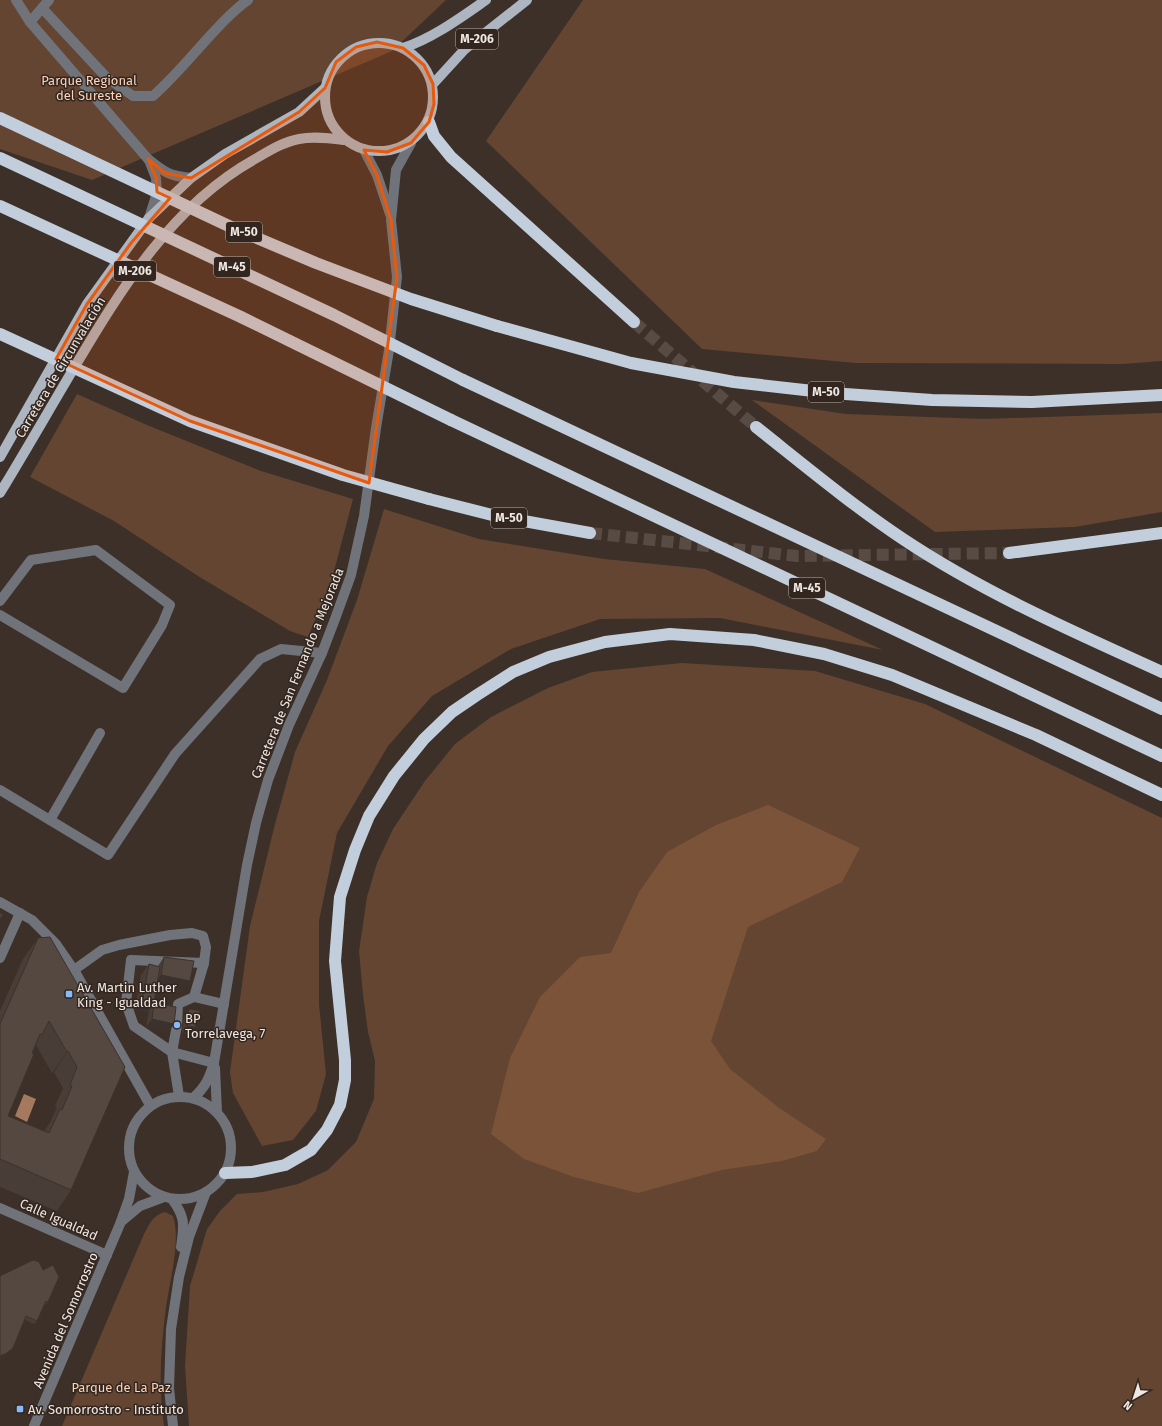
<svg xmlns="http://www.w3.org/2000/svg" width="1162" height="1426" font-family="'Fira Sans',sans-serif">
<style>
.green{fill:#634532}
.forest{fill:#7b5338}
.water{fill:#a5795e}
.lines{fill:none;stroke-linecap:round;stroke-linejoin:round}
.highway-tunnel{stroke:#574b44;stroke-width:12;stroke-dasharray:12 6;stroke-linecap:butt}
.minor{stroke:#70747a;stroke-width:10}
.major{stroke:#acb5c0;stroke-width:10}
.highway{stroke:#c3cedc;stroke-width:12}
.highway-bridge{stroke:#c3cedc;stroke-width:12}
.wall{fill:#493e37;fill-rule:evenodd}
.shaded-wall{fill:#3c322d}
.building{fill:#554840;stroke:#3c322d;fill-rule:evenodd}
.marked{fill:#e8590c;fill-opacity:0.2;stroke:#e8590c;stroke-width:3;stroke-linejoin:round}
.poi-dot{fill:#86bbfb;stroke:#32261f;stroke-width:1.5}
.labels{text-anchor:middle;stroke-width:3;stroke-linejoin:round;paint-order:stroke}
.shield{fill:#32261f;stroke:#b6ada8;stroke-width:1}
.shield-label{font-size:12px;font-weight:bold;fill:#efe7e2}
.park-label{font-size:13px;fill:#fcd3b9;stroke:#32261f}
.street-label{font-size:13px;fill:#efe7e2;stroke:#32261f}
.poi-label{font-size:13px;fill:#efe7e2;stroke:#32261f;text-anchor:start}
</style>
<rect width="100%" height="100%" fill="#3c3028"/>
<g class="green">
<polygon points="0,0 446,0 392,51 92,180 0,149"/>
<polygon points="583,0 1162,0 1162,361 1123,364 856,363 702,349 486,141"/>
<polygon points="77,394 147,425 261,471 353,499 332,579 308,637 290,631 198,576 114,521 30,477"/>
<polygon points="752,400 846,414 984,419 1162,413 1162,512 1075,527 935,532"/>
<polygon points="384,509 479,539 604,559 705,569 883,650 720,618 600,619 511,649 432,696 388,746 337,833 319,921 319,1004 326,1074 316,1111 293,1140 262,1146 233,1093 230,1072 250,926 275,824 295,752 327,680 357,600"/>
<polygon points="682,663 815,671 925,704 1162,818 1162,1426 189,1426 185,1366 190,1286 207,1229 220,1211 237,1194 263,1192 298,1184 328,1170 356,1142 374,1099 375,1061 368,1032 363,995 359,951 367,897 377,863 393,829 425,781 455,744 491,717 548,688 592,672"/>
<path d="M165 1212 173 1216C181 1241 170 1280 166 1307 161 1347 158 1386 164 1426H62L144 1234C150 1223 153 1215 165 1212Z"/>
</g>
<polygon class="forest" points="768,805 860,848 842,882 748,927 711,1041 730,1069 778,1107 826,1139 817,1151 782,1161 722,1170 638,1193 574,1177 524,1159 491,1134 510,1058 540,997 580,957 611,953 639,892 667,852 716,825"/>
<polygon class="water" points="24,1094 36,1099 27,1122 15,1116"/>
<g class="lines">
<g class="highway-tunnel">
<polyline points="634,322 756,427"/>
<polyline points="590,533 797,556 1009,553"/>
</g>
<g class="minor">
<polyline points="16,0 30,22"/>
<path d="M49 0 30 22 148 159C164 172 169 176 191 178"/>
<path d="M42 8 107 78 133 96H153C179 73 200 45 225 20 232 13 239 6 248 0"/>
<polyline points="364,150 377,175 390,214"/>
<polyline points="149,160 156,178 157,193 149,218"/>
<polyline points="0,601 31,560 96,550 170,605 162,625 123,688 0,615"/>
<polyline points="0,790 108,855 175,754 260,659 281,649 322,653"/>
<polyline points="50,820 100,733"/>
<polyline points="0,902 32,920 56,944 74,970 150,1105"/>
<polyline points="0,958 20,913"/>
<polyline points="204,963 131,960 126,1003 134,1026 172,1052 214,1063"/>
<polyline points="74,970 102,950 119,945 170,935 192,933 203,936 206,947 204,963 194,997 178,1004 177,1025 172,1052 179,1096"/>
<polyline points="194,997 224,1004"/>
<polyline points="215,1068 217,1112"/>
<circle cx="180" cy="1148" r="51"/>
<path d="M193 1098C206 1087 209 1078 214 1063L247 865 256 823 268 780 289 725 322 653 335 619 351 575 364 516 376 428 389 350 397 277 391 220 396 170 411 143"/>
<path d="M172 1199C186 1218 184 1225 181 1247"/>
<polyline points="0,1208 107,1255"/>
<polyline points="122,1221 140,1206 164,1197"/>
<polyline points="34,1426 120,1224 129,1199 134,1172"/>
<polyline points="173,1426 169,1388 171,1329 179,1277 189,1237 206,1192"/>
</g>
<g class="major">
<circle cx="379" cy="97" r="54"/>
<path d="M403 48C433 38 460 18 486 0"/>
<polyline points="433,84 465,49 527,0"/>
<polyline points="0,457 87,304 149,218 191,178 225,154 299,112 325,88"/>
<path d="M0 493C25 452 49 410 74 368 121 289 172 205 255 159 269 151 283 142 299 139 313 136 329 138 344 140"/>
</g>
<g class="highway">
<polyline points="429,122 434,136 451,157 634,322"/>
<polyline points="497,326 631,363 734,382 831,393 932,400 1032,402 1162,395"/>
<polyline points="463,380 1162,709"/>
<polyline points="451,420 1162,756"/>
<path d="M756 427C804 465 852 505 903 539 984 593 1074 632 1162 672"/>
<polyline points="429,499 496,516 590,533"/>
<polyline points="1009,553 1162,533"/>
<polyline points="225,1173 252,1172 285,1165 311,1150 327,1130 340,1105 345,1080 345,1060 335,961 340,897 355,850 369,816 394,776 424,739 452,712 477,695 513,672 549,657 605,642 670,634 754,640 824,654 892,675 1036,735 1162,795"/>
</g>
<g class="highway-bridge">
<polyline points="0,118 231,227 316,263 411,299 497,326"/>
<polyline points="0,158 334,315 463,380"/>
<polyline points="0,206 241,317 451,420"/>
<polyline points="0,334 190,421 343,475 429,499"/>
</g>
</g>
<g class="wall">
<path d="M38 938 125 1067 71 1190 57 1211 0 1187V1011L23 959ZM36 1045 52 1073 54 1072 63 1088 55 1106 57 1107 51 1121 44 1131 8 1116Z"/>
<polygon points="164,957 183,992 157,987 154,1002 147,1012 135,1010 135,1009 141,975 149,964 158,966"/>
<polygon points="154,1003 174,1024 169,1031 146,1027 149,1010"/>
<polygon points="189,1009 195,1027 190,1035 182,1033 184,1016"/>
<polygon points="0,1276 48,1302 45,1305 44,1305 37,1321 34,1324 25,1320 10,1351 5,1357 0,1359"/>
</g>
<g class="shaded-wall">
<polygon points="161,975 190,981 183,992 153,986"/>
<polygon points="143,1000 154,1002 147,1012 135,1010"/>
<polygon points="152,1019 174,1024 169,1031 146,1027"/>
<polygon points="187,1026 195,1027 190,1035 182,1033"/>
<polygon points="68,1051 54,1072 52,1073 67,1052"/>
<polygon points="13,1348 10,1351 5,1357 0,1359 0,1356"/>
</g>
<g class="building">
<polygon points="0,913 3,914 0,921"/>
<path d="M50 937 125 1067 71 1190 0 1159V1024L38 938ZM49 1021 67 1052 68 1051 77 1067 70 1085 72 1086 62 1110 60 1109 49 1133 8 1116 34 1054 32 1053 40 1034 42 1035Z"/>
<polygon points="164,957 194,961 190,981 161,975"/>
<polygon points="149,964 160,967 154,1002 143,1000 143,998"/>
<polygon points="154,1003 176,1007 174,1024 152,1019"/>
<polygon points="189,1009 200,1011 195,1027 187,1026"/>
<polygon points="33,1260 39,1262 43,1270 53,1265 59,1277 48,1302 46,1301 37,1321 26,1316 13,1348 7,1353 0,1356 0,1276"/>
</g>
<path class="marked" d="M377 42 403 48 424 65 433 84 434 104 429 122 411 143 387 152 364 150 377 175 391 220 397 277 369 483 190 421 56 359 87 304 131 243 170 198 157 192 156 178 148 159 165 173 191 178 299 112 325 88 336 62 356 47Z"/>
<g class="poi-dot">
<rect x="65" y="990" width="8" height="8" rx="2"/>
<circle cx="177" cy="1025" r="4"/>
<rect x="16" y="1405" width="8" height="8" rx="2"/>
</g>
<g class="labels">
<g class="shield">
<rect x="456" y="29" width="42" height="20" rx="3"/>
<rect x="226" y="222" width="36" height="20" rx="3"/>
<rect x="214" y="257" width="36" height="20" rx="3"/>
<rect x="114" y="261" width="42" height="20" rx="3"/>
<rect x="808" y="382" width="36" height="20" rx="3"/>
<rect x="491" y="508" width="36" height="20" rx="3"/>
<rect x="789" y="578" width="36" height="20" rx="3"/>
</g>
<g class="shield-label">
<text x="477" y="43">M-206</text>
<text x="244" y="236">M-50</text>
<text x="232" y="271">M-45</text>
<text x="135" y="275">M-206</text>
<text x="826" y="396">M-50</text>
<text x="509" y="522">M-50</text>
<text x="807" y="592">M-45</text>
</g>
<g class="park-label">
<text x="89" y="85">Parque Regional<tspan x="89" dy="15">del Sureste</tspan></text>
<text x="121" y="1392">Parque de La Paz</text>
</g>
<g class="street-label">
<text transform="translate(60 367) rotate(-59)" y="5">Carretera de Circunvalación</text>
<text transform="translate(297 673) rotate(-68)" y="5">Carretera de San Fernando a Mejorada</text>
<text transform="translate(59 1219) rotate(24)" y="5">Calle Igualdad</text>
<text transform="translate(65 1320) rotate(-67)" y="5">Avenida del Somorrostro</text>
</g>
<g class="poi-label">
<text x="77" y="992">Av. Martin Luther<tspan x="77" dy="15">King - Igualdad</tspan></text>
<text x="185" y="1023">BP<tspan x="185" dy="15">Torrelavega, 7</tspan></text>
<text x="28" y="1414">Av. Somorrostro - Instituto</text>
</g>
</g>
<g transform="translate(1134 1398) rotate(219)" stroke="#32261f" stroke-width="3" paint-order="stroke">
<path d="M0-3L7 15L0 10L-7 15Z" fill="#efe7e2"/>
<text y="-6" font-size="11" font-weight="bold" text-anchor="middle" fill="#efe7e2">N</text>
</g>
</svg>
